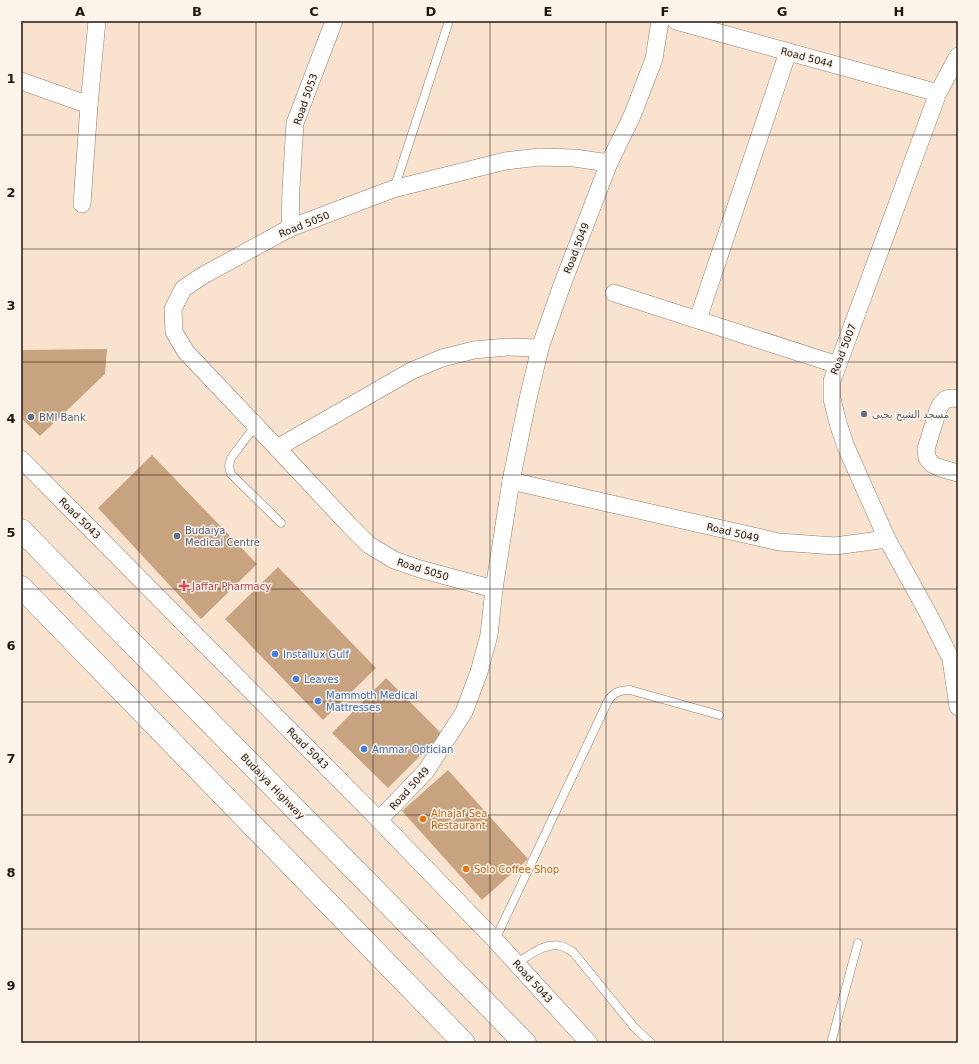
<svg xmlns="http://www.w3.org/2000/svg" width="979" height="1064" font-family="'DejaVu Sans',Cairo,sans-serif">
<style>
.building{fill:#c8a37f}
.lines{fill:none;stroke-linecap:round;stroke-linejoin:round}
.lane-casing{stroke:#917d6b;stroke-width:9}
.street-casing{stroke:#917d6b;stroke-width:18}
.primary-casing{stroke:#917d6b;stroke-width:23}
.lane{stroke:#fff;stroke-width:8}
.street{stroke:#fff;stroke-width:17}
.primary{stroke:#fff;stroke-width:22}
.grid{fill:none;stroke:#1e1710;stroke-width:1;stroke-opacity:0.55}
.worship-dot{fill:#6b7280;stroke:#fcf3eb;stroke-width:1.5}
.service-dot{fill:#5c6f8a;stroke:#fcf3eb;stroke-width:1.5}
.health-dot{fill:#e0444e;stroke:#fcf3eb;stroke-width:1.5}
.shop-dot{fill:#3f7fe0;stroke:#fcf3eb;stroke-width:1.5}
.food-dot{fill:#e8710a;stroke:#fcf3eb;stroke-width:1.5}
.labels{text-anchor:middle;stroke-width:3;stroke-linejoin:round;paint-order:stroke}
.street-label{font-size:10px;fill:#1e1710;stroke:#fcf3eb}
.worship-label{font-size:10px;fill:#5b616d;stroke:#fcf3eb;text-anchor:start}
.service-label{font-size:10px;fill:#4e5e75;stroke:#fcf3eb;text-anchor:start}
.health-label{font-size:10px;fill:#be3a42;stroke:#fcf3eb;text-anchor:start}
.shop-label{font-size:10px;fill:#366cbe;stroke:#fcf3eb;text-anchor:start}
.food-label{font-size:10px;fill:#c56008;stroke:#fcf3eb;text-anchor:start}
.neatline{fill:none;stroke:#1e1710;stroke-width:1.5}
.grid-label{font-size:13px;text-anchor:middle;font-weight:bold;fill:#1e1710}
</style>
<rect width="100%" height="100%" fill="#f9e3cf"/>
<g class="building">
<polygon points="107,349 105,374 40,436 21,418 21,350"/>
<polygon points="152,455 257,564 201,619 98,508"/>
<polygon points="278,567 376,668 323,720 225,619"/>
<polygon points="386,678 442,734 388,788 332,733"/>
<polygon points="448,770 528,859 482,900 402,811"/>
</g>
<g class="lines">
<g class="lane-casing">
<g id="lane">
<polyline points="394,189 449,21"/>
<polyline points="256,425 231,458 229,466 231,474 281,523"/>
<path d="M495 940 607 703C612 693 619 690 630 690L719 715"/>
<path d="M517 963C530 955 545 942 561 946 565 947 569 950 573 952L634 1027 651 1043"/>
<polyline points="831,1043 858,943"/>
</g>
</g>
<g class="street-casing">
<g id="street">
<polyline points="676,21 938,93"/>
<polyline points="958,56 938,93 832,381 832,399 838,423 846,447 887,539 929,615 951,659 958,707"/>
<polyline points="21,81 89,105"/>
<polyline points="82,204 89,105 97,21"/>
<polyline points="290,228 291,188 295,123 334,21"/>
<polyline points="614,293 838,365"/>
<polyline points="698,319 788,52"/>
<polyline points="958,399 953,398 946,399 941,404 938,410 926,449 927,458 932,464 940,468 958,473"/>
<polyline points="277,448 411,371 442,358 474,350 507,347 540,348"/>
<polyline points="21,459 379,820 495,940 589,1043"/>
<polyline points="511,481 779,542 835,546 887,539"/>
<polyline points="494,589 420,569 394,560 369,545 349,525 277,448 186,352 174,332 173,309 183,289 202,276 290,228 393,189 505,161 540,157 574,158 609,163"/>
<polyline points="379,820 426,771 464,712 479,672 489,635 494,589 511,481 527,403 540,348 562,285 609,163 632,116 654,59 660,21"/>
</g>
</g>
<g class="primary-casing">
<g id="primary">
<polyline points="21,530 525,1043"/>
<polyline points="21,587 464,1043"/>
</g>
</g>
<use href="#lane" class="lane"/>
<use href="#street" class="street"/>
<use href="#primary" class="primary"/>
</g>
<path class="grid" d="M139 21V1043M256 21V1043M373 21V1043M490 21V1043M606 21V1043M723 21V1043M840 21V1043M21 135H958M21 249H958M21 362H958M21 475H958M21 589H958M21 702H958M21 815H958M21 929H958"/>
<circle class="worship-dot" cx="864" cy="414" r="4"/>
<g class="service-dot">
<circle cx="31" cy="417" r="4"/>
<circle cx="177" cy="536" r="4"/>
</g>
<path class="health-dot" d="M182 580h4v4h4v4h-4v4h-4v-4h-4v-4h4z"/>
<g class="shop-dot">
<circle cx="275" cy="654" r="4"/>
<circle cx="296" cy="679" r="4"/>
<circle cx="318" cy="701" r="4"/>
<circle cx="364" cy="749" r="4"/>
</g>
<g class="food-dot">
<circle cx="423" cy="819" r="4"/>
<circle cx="466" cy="869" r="4"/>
</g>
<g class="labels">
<g class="street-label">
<text transform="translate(807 57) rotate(15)" y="4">Road 5044</text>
<text transform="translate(305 99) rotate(-71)" y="4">Road 5053</text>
<text transform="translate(304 224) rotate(-22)" y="4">Road 5050</text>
<text transform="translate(576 248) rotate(-69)" y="4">Road 5049</text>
<text transform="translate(843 349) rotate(-69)" y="4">Road 5007</text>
<text transform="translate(80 518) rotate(45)" y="4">Road 5043</text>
<text transform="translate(733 532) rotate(13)" y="4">Road 5049</text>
<text transform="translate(423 569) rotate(17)" y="4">Road 5050</text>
<text transform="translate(308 748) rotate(45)" y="4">Road 5043</text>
<text transform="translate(273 786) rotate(46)" y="4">Budaiya Highway</text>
<text transform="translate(409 788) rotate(-48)" y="4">Road 5049</text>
<text transform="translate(533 981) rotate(48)" y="4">Road 5043</text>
</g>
<g class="worship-label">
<text x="872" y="418">مسجد الشيخ يحيى</text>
</g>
<g class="service-label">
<text x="39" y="421">BMI Bank</text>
<text x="185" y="534">Budaiya<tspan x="185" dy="12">Medical Centre</tspan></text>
</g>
<g class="health-label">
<text x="192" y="590">Jaffar Pharmacy</text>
</g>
<g class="shop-label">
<text x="283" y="658">Installux Gulf</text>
<text x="304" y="683">Leaves</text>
<text x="326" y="699">Mammoth Medical<tspan x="326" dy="12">Mattresses</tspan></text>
<text x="372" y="753">Ammar Optician</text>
</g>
<g class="food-label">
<text x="431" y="817">Alnajaf Sea<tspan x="431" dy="12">Restaurant</tspan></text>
<text x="474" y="873">Solo Coffee Shop</text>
</g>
</g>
<rect width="979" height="1064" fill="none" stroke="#fcf3eb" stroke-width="44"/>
<rect x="22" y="22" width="935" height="1020" class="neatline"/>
<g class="grid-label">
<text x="80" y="16">A</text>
<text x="197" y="16">B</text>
<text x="314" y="16">C</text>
<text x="431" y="16">D</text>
<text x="548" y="16">E</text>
<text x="665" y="16">F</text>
<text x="782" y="16">G</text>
<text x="899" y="16">H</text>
<text x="11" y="83">1</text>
<text x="11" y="197">2</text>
<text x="11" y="310">3</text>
<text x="11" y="423">4</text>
<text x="11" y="537">5</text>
<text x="11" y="650">6</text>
<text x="11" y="763">7</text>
<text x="11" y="877">8</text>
<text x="11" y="990">9</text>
</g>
</svg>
